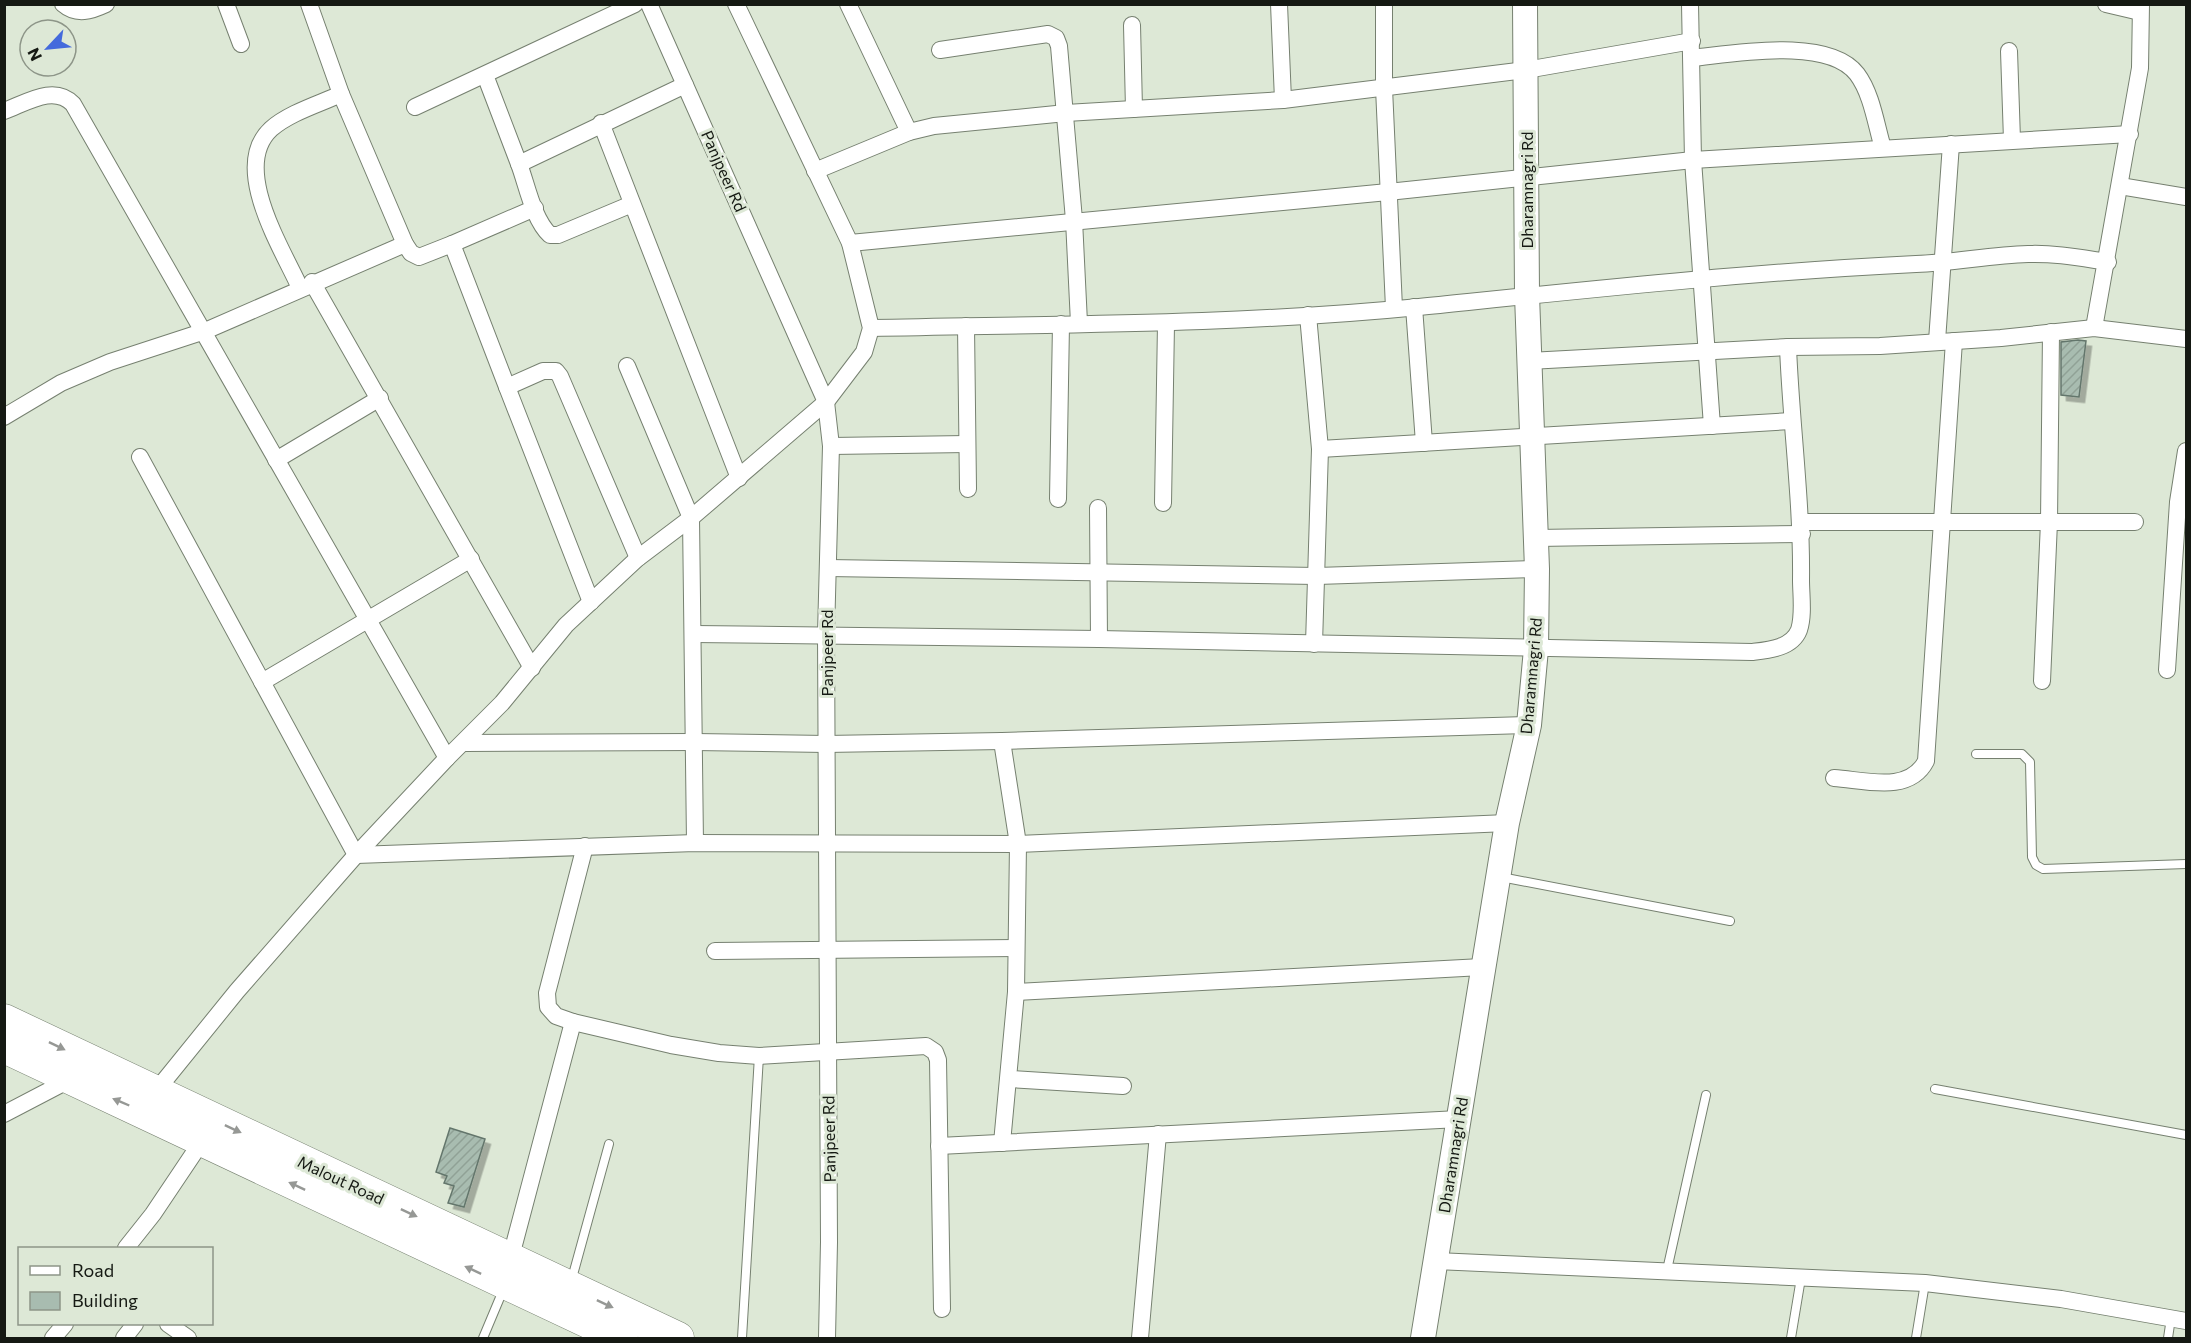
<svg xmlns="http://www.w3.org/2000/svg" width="2191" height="1343" font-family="Commissioner,sans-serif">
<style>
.building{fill:url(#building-hatch);stroke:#64766c;stroke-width:1.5;filter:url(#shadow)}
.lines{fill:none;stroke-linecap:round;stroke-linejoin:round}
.lane-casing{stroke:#768070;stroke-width:10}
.street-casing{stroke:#768070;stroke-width:18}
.secondary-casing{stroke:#768070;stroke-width:26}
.highway-casing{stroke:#768070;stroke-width:33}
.lane{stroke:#fff;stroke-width:8}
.street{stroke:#fff;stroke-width:16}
.secondary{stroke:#fff;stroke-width:24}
.highway{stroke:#fff;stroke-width:32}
.oneway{fill:#969895}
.labels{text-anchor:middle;stroke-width:6;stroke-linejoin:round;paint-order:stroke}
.street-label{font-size:16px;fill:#151913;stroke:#dde8d6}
</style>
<defs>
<pattern id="building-hatch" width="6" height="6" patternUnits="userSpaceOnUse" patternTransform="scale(1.5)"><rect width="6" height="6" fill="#a8bcb0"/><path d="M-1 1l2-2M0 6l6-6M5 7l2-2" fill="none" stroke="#90a196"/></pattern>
<filter id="shadow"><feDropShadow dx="5.5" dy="5.5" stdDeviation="0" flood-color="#0004"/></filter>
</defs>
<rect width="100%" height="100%" fill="#dde8d6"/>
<g class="building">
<polygon points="2078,340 2086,341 2079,397 2061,395 2061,342"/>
<polygon points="450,1128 485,1139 464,1207 448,1203 454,1186 444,1183 447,1176 436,1172"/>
</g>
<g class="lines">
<g class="lane-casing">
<g id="lane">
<polyline points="1976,754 2022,754 2030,762 2032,857 2036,865 2043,869 2186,864"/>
<polyline points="1501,877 1730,921"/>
<polyline points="1935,1089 2186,1135"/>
<polyline points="1667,1270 1706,1095"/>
<polyline points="571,1282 609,1144"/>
<polyline points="483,1338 504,1288"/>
<polyline points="742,1338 759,1056"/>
<polyline points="1791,1338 1801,1278"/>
<polyline points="1916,1338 1925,1283"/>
<polyline points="2168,1338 2171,1318"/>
</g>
</g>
<g class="street-casing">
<g id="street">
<path d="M63 4C77 16 91 11 106 4"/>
<polyline points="226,4 241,44"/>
<polyline points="309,4 341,94 405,244 411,253 419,257 452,244 507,387 543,371 556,371 560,376 638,558"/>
<polyline points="649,4 826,402 831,446 826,634 829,1242 827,1338"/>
<polyline points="848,4 909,132"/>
<polyline points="1279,4 1283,100"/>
<polyline points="1384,4 1384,88 1394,308"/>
<polyline points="1690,4 1693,160 1712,426"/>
<polyline points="2106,4 2140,12"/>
<polyline points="1132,25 1134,109"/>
<polyline points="940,50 1048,34 1056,38 1059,46 1074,220 1079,323"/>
<polyline points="2009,51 2012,140"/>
<path d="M1692 58C1733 54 1828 36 1857 74 1872 94 1876 125 1883 148"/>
<polyline points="485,75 519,164"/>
<polyline points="415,107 635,4"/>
<path d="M4 111C26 103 54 84 73 104L447 758"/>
<polyline points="601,123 739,478"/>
<polyline points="815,171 909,132 934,126 1066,113 1283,100 1526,70 1692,41"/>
<polyline points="2120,186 2186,197"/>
<path d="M632 204 558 235H550C533 219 527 185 519 164L685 85"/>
<polyline points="850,243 1388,192 1693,160 2130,134"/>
<polyline points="452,244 535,208"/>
<polyline points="312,282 532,668"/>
<path d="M300 288C282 248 230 167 271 129 289 113 319 104 341 94"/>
<polyline points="1414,307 1424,443"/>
<polyline points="1308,315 1320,449 1314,644"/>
<polyline points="966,326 968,489"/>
<path d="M871 328C1054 324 1237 325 1419 307 1585 290 1750 272 1916 264 1953 263 1990 255 2028 254 2055 253 2081 258 2108 262"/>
<polyline points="2094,328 2140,68 2141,4"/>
<polyline points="1937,341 1951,144"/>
<polyline points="1529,361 1788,347 1880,346 2001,338 2094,328 2186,339"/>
<polyline points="627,366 691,518 695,843"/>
<polyline points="507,387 591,602"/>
<polyline points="4,417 61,383 110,362 205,331 405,244"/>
<polyline points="831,446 967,444"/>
<polyline points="1320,449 1791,421"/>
<polyline points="140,457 356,855 695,843 1018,844 1507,823"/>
<polyline points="276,460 380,398"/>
<polyline points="1058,499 1061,324"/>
<polyline points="1163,503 1166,324"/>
<polyline points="1098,508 1099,639"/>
<polyline points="1801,522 2135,522"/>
<polyline points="1536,538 1802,534"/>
<polyline points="828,568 1317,576 1537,569"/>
<path d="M694 634 1099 639 1752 652C1769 650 1792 648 1799 630 1804 615 1801 595 1801 580 1802 502 1791 424 1788 347"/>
<polyline points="2167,670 2178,502 2186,451"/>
<polyline points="2042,681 2049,522 2051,332"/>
<polyline points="262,682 471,559"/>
<polyline points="464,743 695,742 826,744 1002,741 1529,725"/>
<path d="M1834 778C1865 780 1909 794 1926 761L1954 341"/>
<polyline points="585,846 547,993 548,1007 556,1016 573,1022 671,1045 719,1053 759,1056 926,1046 935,1052 938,1060 942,1309"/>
<polyline points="715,951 1016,948"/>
<polyline points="1016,992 1482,967"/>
<polyline points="1010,1079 1123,1086"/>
<polyline points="156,1091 237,991 356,855 447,758 502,703 566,625 638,558 691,518 826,402 864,352 871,328 850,243 736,4"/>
<polyline points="4,1114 73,1078"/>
<polyline points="1002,1143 1016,992 1018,844 1002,741"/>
<polyline points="939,1146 1459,1119"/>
<polyline points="126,1248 153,1214 202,1141"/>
<polyline points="510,1260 573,1022"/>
<polyline points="1436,1261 1925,1283 2061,1299 2186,1321"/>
<polyline points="168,1324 188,1338"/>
<polyline points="53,1338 65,1324"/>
<polyline points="124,1338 135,1324"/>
<polyline points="1140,1338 1158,1134"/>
</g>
</g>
<g class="secondary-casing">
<polyline id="secondary" points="1423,1338 1507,823 1529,725 1536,649 1537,569 1527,295 1525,4"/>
</g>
<g class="highway-casing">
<g id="highway">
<polyline points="4,1020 678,1338"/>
<polyline points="4,1047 622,1338"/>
</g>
</g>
<use href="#lane" class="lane"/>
<use href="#street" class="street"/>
<use href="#secondary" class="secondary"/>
<use href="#highway" class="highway"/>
</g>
<defs><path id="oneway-solid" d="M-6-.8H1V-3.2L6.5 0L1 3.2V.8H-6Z" transform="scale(1.5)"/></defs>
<g class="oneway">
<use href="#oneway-solid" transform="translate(57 1046) rotate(26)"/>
<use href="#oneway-solid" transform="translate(121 1102) rotate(-157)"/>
<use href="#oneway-solid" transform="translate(233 1129) rotate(25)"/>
<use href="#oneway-solid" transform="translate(297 1186) rotate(-155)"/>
<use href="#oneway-solid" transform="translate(409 1213) rotate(25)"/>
<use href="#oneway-solid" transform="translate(473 1270) rotate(-155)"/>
<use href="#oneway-solid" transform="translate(605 1304) rotate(25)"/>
</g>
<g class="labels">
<g class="street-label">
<text transform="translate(724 171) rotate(66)" y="6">Panjpeer Rd</text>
<text transform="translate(1527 190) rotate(-90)" y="6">Dharamnagri Rd</text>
<text transform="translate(827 653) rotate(-90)" y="6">Panjpeer Rd</text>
<text transform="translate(1531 676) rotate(-85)" y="6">Dharamnagri Rd</text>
<text transform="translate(829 1139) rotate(-91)" y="6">Panjpeer Rd</text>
<text transform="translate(1453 1155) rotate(-81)" y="6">Dharamnagri Rd</text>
<text transform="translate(341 1180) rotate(25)" y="6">Malout Road</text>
</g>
</g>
<rect width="2191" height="1343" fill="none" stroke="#151913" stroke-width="12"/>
<rect x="18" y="1247" width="195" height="78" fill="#dde8d6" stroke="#8d9588" stroke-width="1.5"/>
<rect x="30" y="1266" width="30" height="9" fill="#ffffff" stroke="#8d9588" stroke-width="1.5"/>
<text x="72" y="1277" font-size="18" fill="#151913">Road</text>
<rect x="30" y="1292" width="30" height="18" fill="#a8bcb0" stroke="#8d9588" stroke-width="1.5"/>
<text x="72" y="1307" font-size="18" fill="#151913">Building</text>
<g transform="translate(48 48) rotate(244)"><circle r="28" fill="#dde8d6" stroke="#8d9588" stroke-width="1.5"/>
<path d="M0-4.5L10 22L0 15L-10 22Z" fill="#446adc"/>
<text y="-9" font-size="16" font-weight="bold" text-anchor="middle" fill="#151913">N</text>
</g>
</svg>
